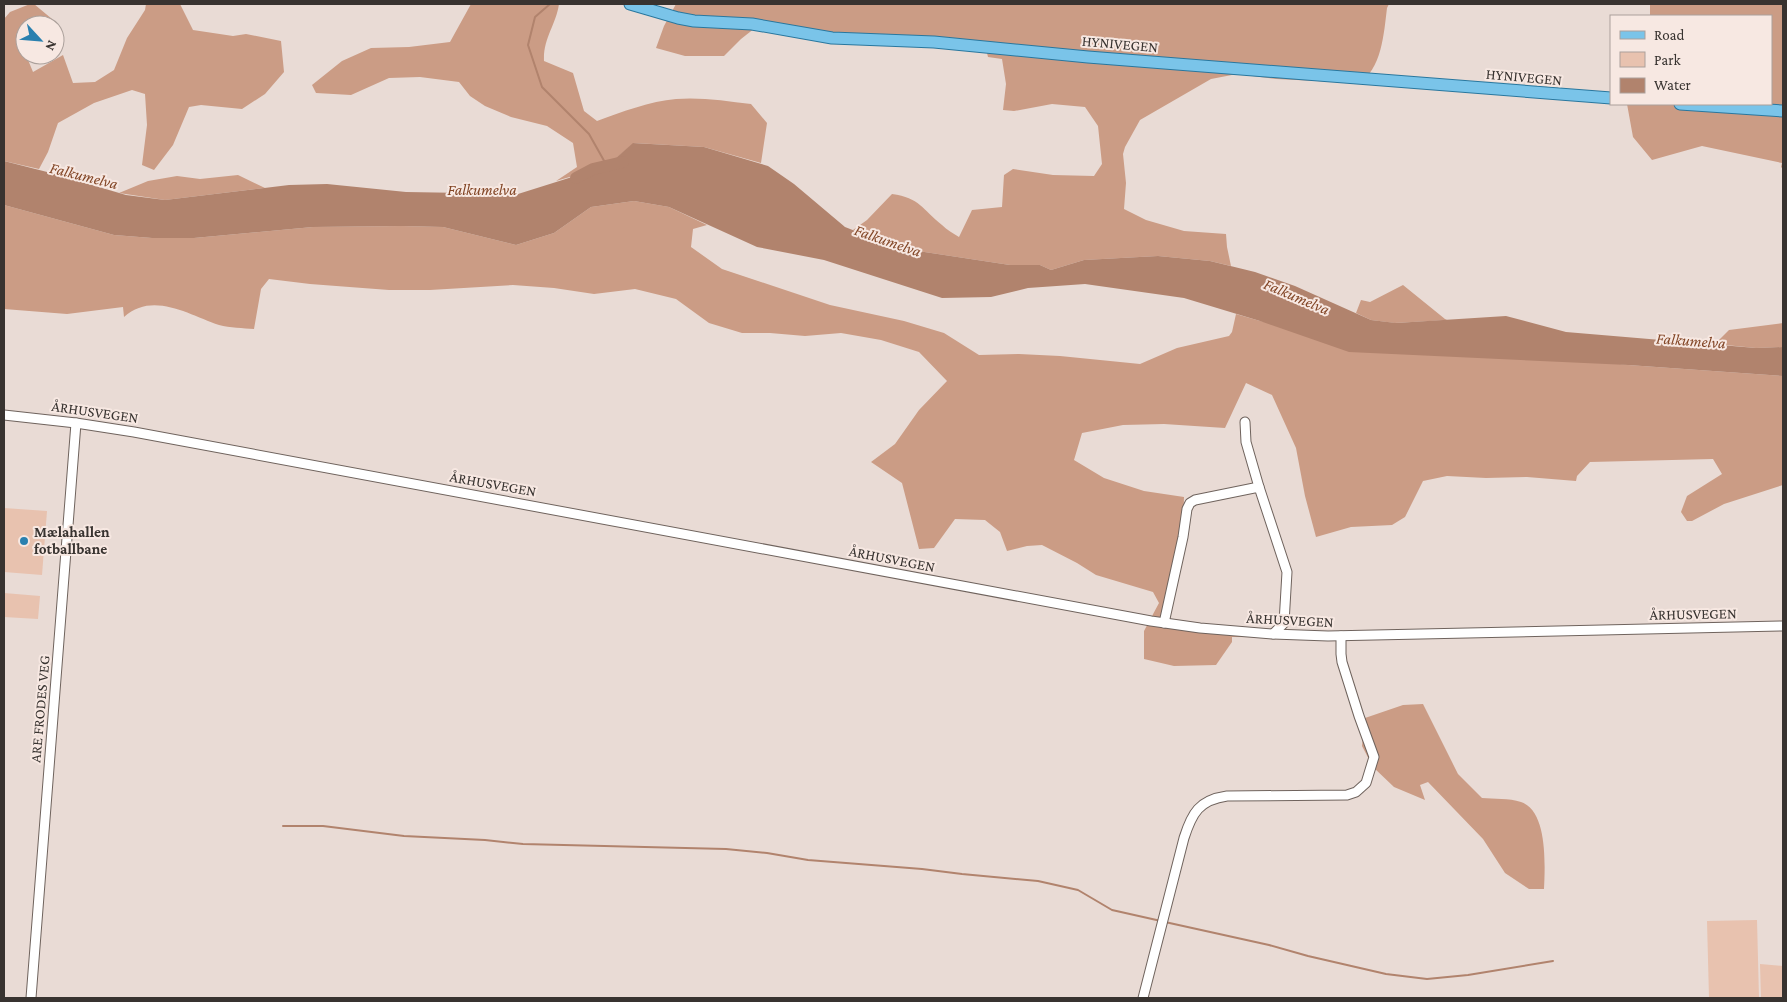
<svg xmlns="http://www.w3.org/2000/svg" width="1787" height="1002" font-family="'Crimson Pro',serif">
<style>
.green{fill:#e8c2af}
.forest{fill:#cb9c85}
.water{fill:#b1836d}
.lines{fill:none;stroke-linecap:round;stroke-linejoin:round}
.stream{stroke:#b1836d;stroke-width:2}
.river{stroke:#b1836d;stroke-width:12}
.minor-casing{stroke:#6f635d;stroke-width:11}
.major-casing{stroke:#29779e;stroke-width:13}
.minor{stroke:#fff;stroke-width:9}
.major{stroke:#7ac4e9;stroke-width:11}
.poi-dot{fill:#2a80af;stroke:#f7e8e2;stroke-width:2}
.labels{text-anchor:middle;stroke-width:4;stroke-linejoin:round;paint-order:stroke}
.street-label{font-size:15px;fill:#383330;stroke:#f7e8e2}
.poi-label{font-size:15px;font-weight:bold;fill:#383330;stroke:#f7e8e2;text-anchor:start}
.water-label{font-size:16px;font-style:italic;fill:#824525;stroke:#f7e8e2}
</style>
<rect width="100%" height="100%" fill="#e9dbd5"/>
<g class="green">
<polygon points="4,508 47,511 42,575 4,572"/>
<polygon points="4,593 40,596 38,619 4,617"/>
<polygon points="1757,920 1759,998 1709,998 1707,921"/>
<polygon points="1760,964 1783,966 1783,998 1761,998"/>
</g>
<g class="forest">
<polygon points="30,4 34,4 58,24 55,27 55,25 25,25 25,55 26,55 33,72 63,55 73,83 95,82 114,70 127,38 145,10 146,4 180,4 193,30 233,36 246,34 281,41 284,72 265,94 242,109 201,105 189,107 173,145 154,170 142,165 147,125 145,94 132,90 94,103 58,123 48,152 39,169 4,161 4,19 10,12"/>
<path d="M471 4H559C556 25 543 38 544 61L573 73 584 111 597 121C622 112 650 101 676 99 701 97 726 101 751 104L767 123 761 163 704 147 634 143 607 166 556 181 577 167 573 143 547 126 511 117 485 106 470 96 459 82 420 77 389 78 351 95 316 93 312 85 342 61 371 48 409 47 450 42Z"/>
<path d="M676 4H1389L1387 8C1384 32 1382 71 1358 83L1276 79 1237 74 1211 79 1140 120 1125 147 1123 154 1126 183 1124 209 1146 220 1184 231 1226 234 1227 247 1231 266 1210 261 1158 256 1084 260 1051 270 1040 265H1010L918 251 853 230 867 220 892 194C920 198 922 209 942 225 947 230 953 233 959 237L972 210 1002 207 1004 175 1013 169 1053 175 1094 176 1102 164 1098 126 1085 107 1052 104 1014 111 1003 110 1006 84 1002 59 988 57 987 53 755 28 741 39 724 56H685L656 48 664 26Z"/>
<polygon points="1650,4 1783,4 1783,169 1781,167 1782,163 1702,146 1652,160 1633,137 1627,104 1771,104 1771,16 1650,16"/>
<polygon points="238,175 265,188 165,200 119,193 148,181 177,176 200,179"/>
<path d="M634 201 669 207 707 225 693 229 691 247 722 269 830 305 904 321 944 333 979 355 1019 354 1060 356 1140 364 1177 348 1229 336 1232 332 1236 314 1260 321 1628 365 1783 376V485L1724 504 1692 521H1687L1681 512 1687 496 1722 474 1713 459 1590 462 1577 476 1576 481 1527 477 1486 478 1447 476 1423 481 1405 517 1392 525 1351 527 1316 537 1305 496 1296 448 1272 395 1246 383 1225 428 1164 424 1123 425 1082 433 1074 460 1104 478 1144 491 1184 497 1183 531 1168 622 1359 638 1232 637V642L1216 665 1174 666 1144 659V631L1159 603 1153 592 1096 575 1077 563 1042 545 1027 546 1007 551 1000 532 985 520 955 519 934 548 919 549 902 483 871 462 895 444 919 410 947 381 919 352 881 340 841 333 805 336 770 333H742L709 323 676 299 635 289 594 294 554 288 513 285 430 290H389L310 284 269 279 261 289 254 329C243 328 230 328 219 325 189 315 153 291 124 317L123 307 67 314 4 309V205L114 235 152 238H194L313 227 402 226 443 227 516 245 554 233 591 207Z"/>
<polygon points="1403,285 1445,319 1447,320 1395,323 1371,320 1356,313 1361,300 1370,302"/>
<polygon points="1783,323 1783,347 1756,348 1715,344 1729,330"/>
<path d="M1423 704 1458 774 1482 798C1494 799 1509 798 1521 802 1548 811 1545 866 1544 889H1529L1505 873 1483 839 1428 782 1420 785 1425 800 1394 787 1373 767 1362 746 1365 718 1403 705Z"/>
</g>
<polygon class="water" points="633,143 704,147 768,166 794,184 845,227 873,238 918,251 1010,265 1040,265 1051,270 1084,260 1158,256 1210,261 1255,272 1295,286 1371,320 1396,323 1506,316 1566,332 1756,348 1783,347 1783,376 1628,365 1349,352 1260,321 1184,298 1085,284 1028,288 991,297 942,298 824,260 757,247 669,207 634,201 591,207 554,233 516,245 443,227 402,226 313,227 194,238 152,238 114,235 4,205 4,161 51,173 126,195 165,200 289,185 327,184 406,192 518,194 607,166"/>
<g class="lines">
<g class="stream">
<polyline points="550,4 535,17 528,45 542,87 589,134 607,166"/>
<polyline points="283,826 323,826 404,836 485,840 523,844 726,849 767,853 808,860 922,869 962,874 1038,881 1078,890 1112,910 1161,921"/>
<polyline points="1165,922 1269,945 1308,956 1386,974 1427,979 1468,975 1553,961"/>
</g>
<polyline class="river" points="576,178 593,169 623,162"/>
<g class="minor-casing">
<g id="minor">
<polyline points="4,415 76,423 134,432 1151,621 1200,628 1273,634 1328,636 1783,626"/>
<polyline points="1245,422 1246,442 1259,487"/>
<polyline points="1164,623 1183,537 1187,509 1190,503 1195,500 1259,487 1287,572 1284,623 1273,634"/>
<polyline points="31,998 76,423"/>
<path d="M1143 998 1184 838C1192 813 1199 800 1227 796L1347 795 1356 792 1366 783 1374 757 1359 716 1342 662 1341 654V636"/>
</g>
</g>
<g class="major-casing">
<g id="major">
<polyline points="630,4 678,18 694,21 752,24 832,38 934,42 1088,57 1611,98"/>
<polyline points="1680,104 1783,111"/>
</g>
</g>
<use href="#minor" class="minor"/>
<use href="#major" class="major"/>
</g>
<circle class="poi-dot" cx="24" cy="541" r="5"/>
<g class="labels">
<g class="street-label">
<text transform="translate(1120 44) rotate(5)" y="5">HYNIVEGEN</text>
<text transform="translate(1524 77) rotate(5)" y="5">HYNIVEGEN</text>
<text transform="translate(95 412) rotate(8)" y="5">ÅRHUSVEGEN</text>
<text transform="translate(493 484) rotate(10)" y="5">ÅRHUSVEGEN</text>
<text transform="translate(892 559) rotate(11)" y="5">ÅRHUSVEGEN</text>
<text transform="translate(1693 614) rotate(-1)" y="5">ÅRHUSVEGEN</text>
<text transform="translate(1290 620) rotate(3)" y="5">ÅRHUSVEGEN</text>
<text transform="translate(40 709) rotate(-85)" y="5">ARE FRODES VEG</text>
</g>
<g class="poi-label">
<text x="34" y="537">Mælahallen<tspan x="34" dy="17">fotballbane</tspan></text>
</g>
<g class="water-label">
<text transform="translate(84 175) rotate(14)" y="6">Falkumelva</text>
<text x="482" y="195">Falkumelva</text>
<text transform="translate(888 240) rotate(19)" y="6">Falkumelva</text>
<text transform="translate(1297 296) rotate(23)" y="6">Falkumelva</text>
<text transform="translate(1691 340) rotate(4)" y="6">Falkumelva</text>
</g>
</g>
<rect width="1787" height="1002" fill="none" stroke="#383330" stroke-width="10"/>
<rect x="1610" y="15" width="162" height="90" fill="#f7e8e2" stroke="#aba09b"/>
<rect x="1620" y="31" width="25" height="8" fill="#7ac4e9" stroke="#aba09b"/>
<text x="1654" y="40" font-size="15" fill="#383330">Road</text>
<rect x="1620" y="52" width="25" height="15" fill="#e8c2af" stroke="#aba09b"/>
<text x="1654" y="65" font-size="15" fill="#383330">Park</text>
<rect x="1620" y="78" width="25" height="15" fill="#b1836d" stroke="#aba09b"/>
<text x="1654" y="90" font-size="15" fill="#383330">Water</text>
<g transform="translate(40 40) rotate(116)"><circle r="24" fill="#f7e8e2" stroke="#aba09b"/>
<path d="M0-4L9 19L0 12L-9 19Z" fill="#2a80af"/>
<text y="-8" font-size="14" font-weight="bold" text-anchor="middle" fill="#383330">N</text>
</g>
</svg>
